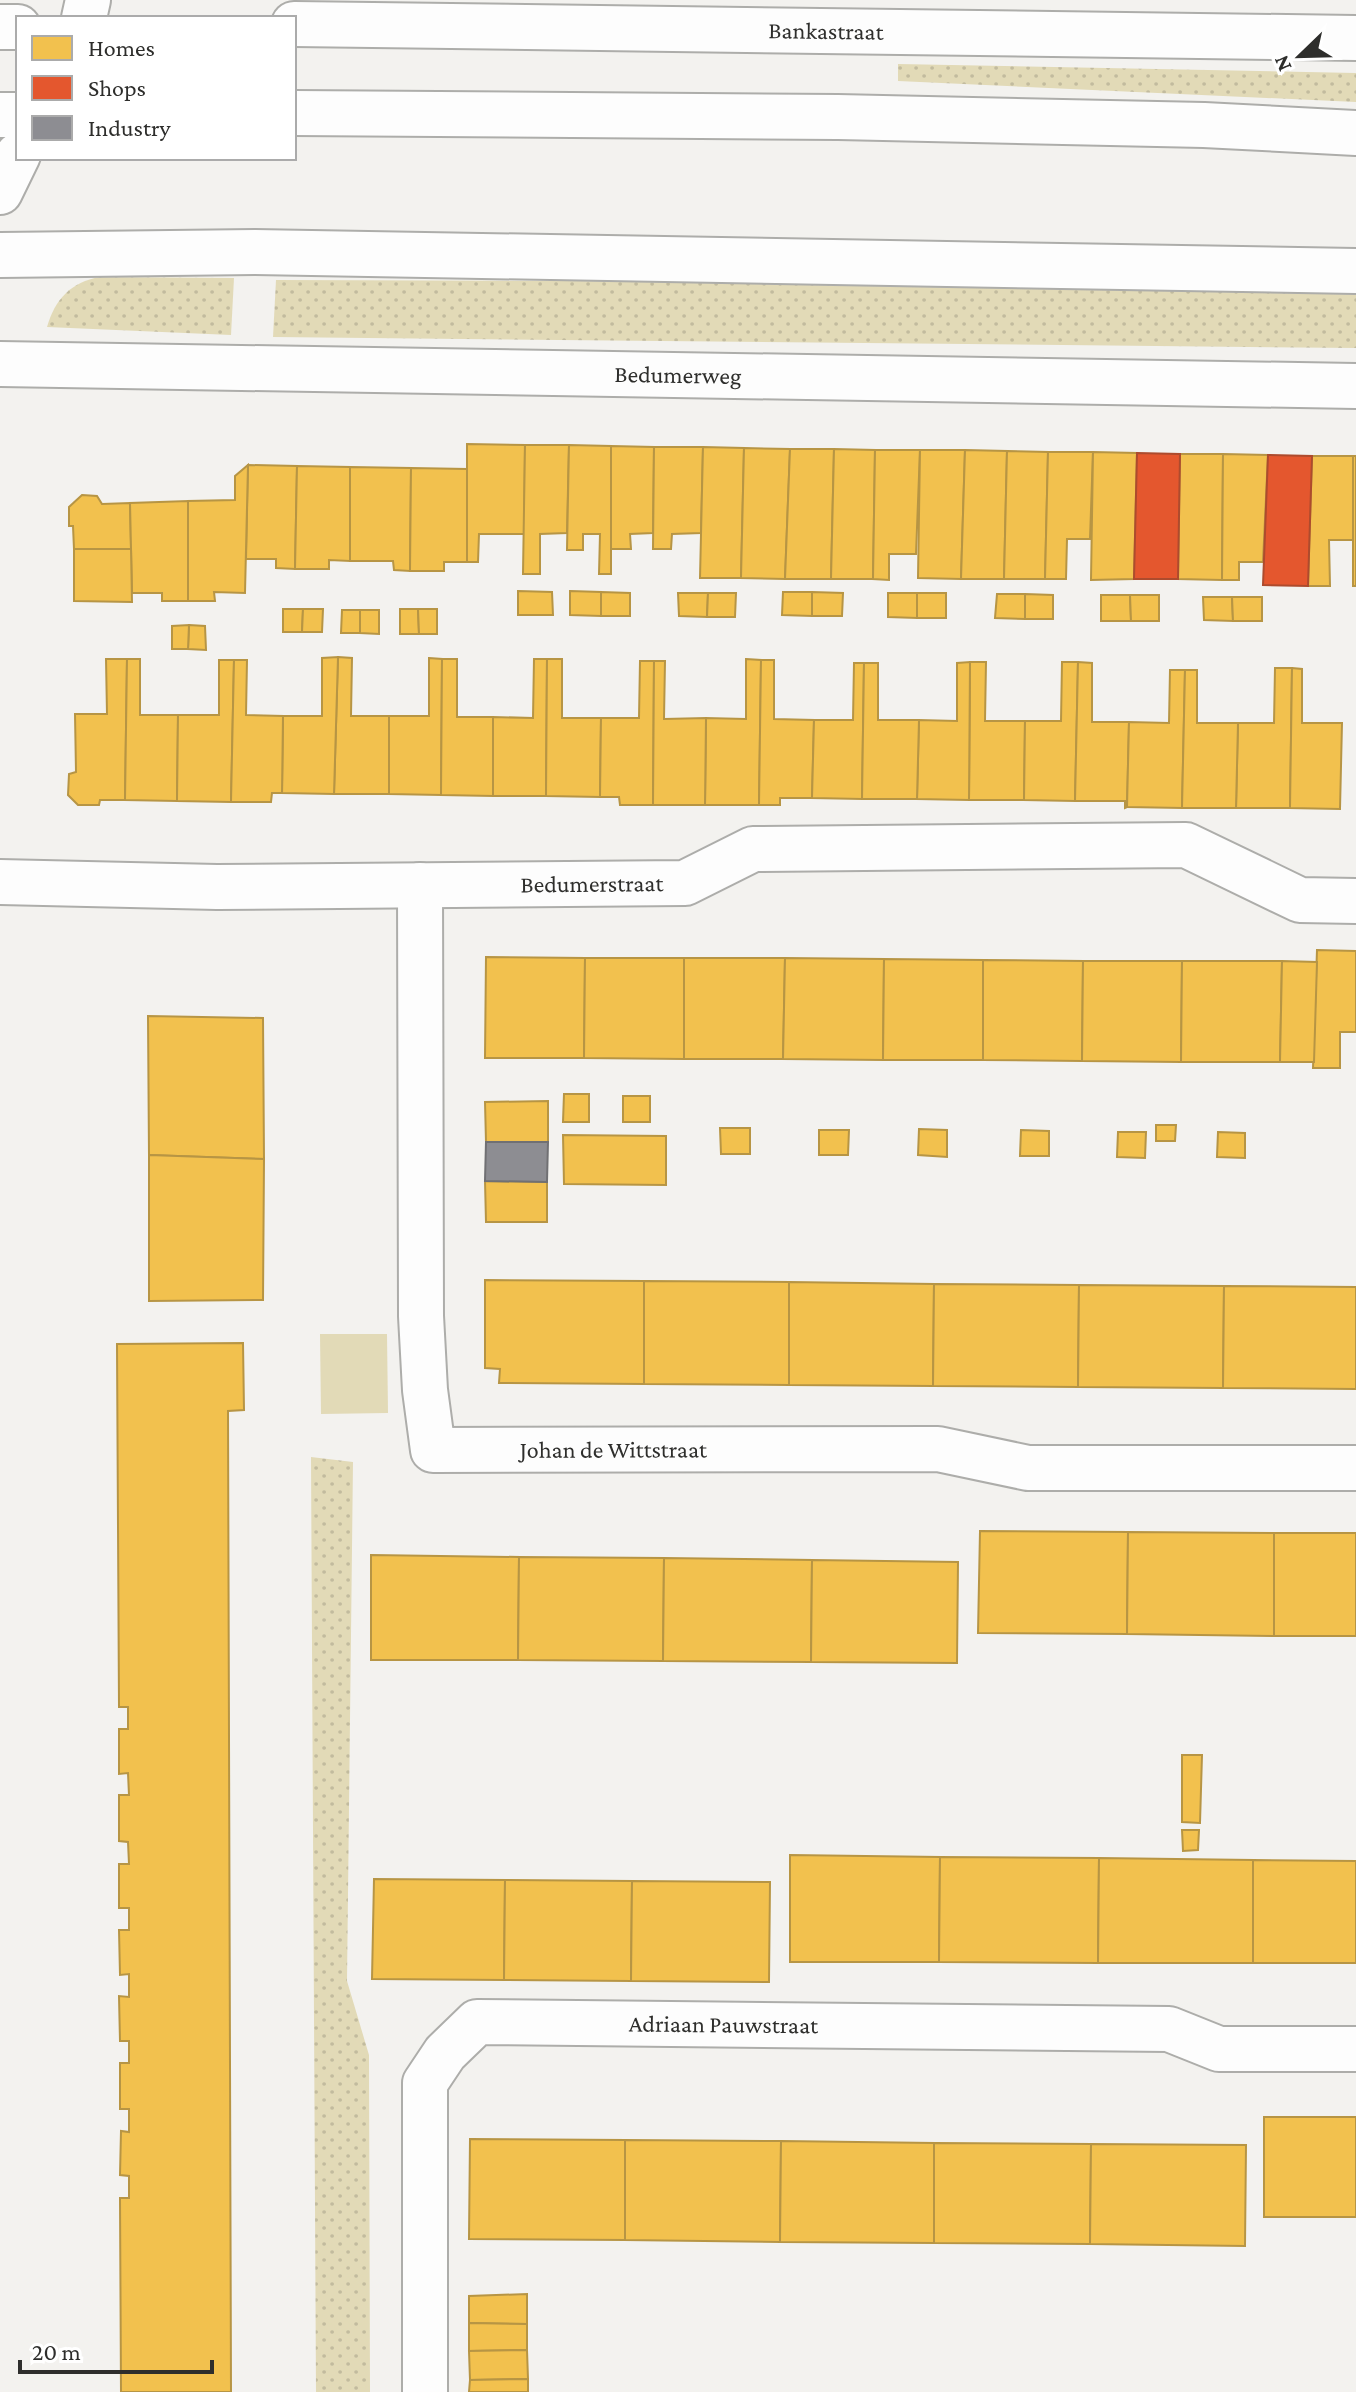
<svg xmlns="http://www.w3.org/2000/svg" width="1356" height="2392" font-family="'Crimson Pro',serif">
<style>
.grass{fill:url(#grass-dots)}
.park{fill:#e2dab7}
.homes{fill:#f2c14e;stroke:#b79544;stroke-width:2}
.shops{fill:#e4572e;stroke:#ad4b2d;stroke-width:2}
.industry{fill:#8d8d92;stroke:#707073;stroke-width:2}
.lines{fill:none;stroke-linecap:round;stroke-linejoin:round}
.street-casing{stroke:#adadaa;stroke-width:48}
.secondary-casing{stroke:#adadaa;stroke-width:48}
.street{stroke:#fdfdfd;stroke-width:44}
.secondary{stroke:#fdfdfd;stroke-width:44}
.labels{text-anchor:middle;stroke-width:8;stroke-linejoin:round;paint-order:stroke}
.street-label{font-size:24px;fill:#2e2e2c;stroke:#fff}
</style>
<defs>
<pattern id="grass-dots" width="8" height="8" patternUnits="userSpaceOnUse" patternTransform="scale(2)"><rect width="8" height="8" fill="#e2dab7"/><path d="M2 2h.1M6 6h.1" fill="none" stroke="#c2bb9e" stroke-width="1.8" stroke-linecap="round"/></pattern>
</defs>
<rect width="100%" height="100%" fill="#f3f2ef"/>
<g class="grass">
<polygon points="898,64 1356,73 1356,102 898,81"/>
<path d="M100 277 234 278 231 335 47 327C55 299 71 282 100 277Z"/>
<polygon points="276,280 1356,284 1356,348 273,337"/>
<polygon points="311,1457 353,1462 347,1981 369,2055 370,2392 316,2392"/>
</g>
<polygon class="park" points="320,1334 387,1334 388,1413 321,1414"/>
<g class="homes">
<polygon points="467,444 525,445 524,534 479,534 478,562 467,562"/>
<polygon points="525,445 569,445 567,533 540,534 540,574 523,574"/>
<polygon points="569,445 611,446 611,574 599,574 600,534 583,534 583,550 567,550"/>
<polygon points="611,446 654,447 653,533 630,534 631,549 611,549"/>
<polygon points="654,447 703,447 701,533 672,534 671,549 653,549"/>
<polygon points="703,447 744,448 741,578 700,578"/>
<polygon points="744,448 790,449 785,579 741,578"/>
<polygon points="790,449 834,449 831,579 785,579"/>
<polygon points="834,449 875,450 873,579 831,579"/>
<polygon points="875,450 920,450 916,554 889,554 889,580 873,579"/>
<polygon points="920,450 965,450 961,579 918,578"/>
<polygon points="965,450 1007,451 1004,579 961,579"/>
<polygon points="1007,451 1048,452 1045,579 1004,579"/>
<polygon points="1048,452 1093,452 1090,539 1067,539 1066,579 1045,579"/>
<polygon points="1093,452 1137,453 1134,579 1091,580"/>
<polygon points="1180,454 1223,454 1222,580 1178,579"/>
<polygon points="1223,454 1268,455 1263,562 1239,562 1239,580 1222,580"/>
<polygon points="1312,456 1353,456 1353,540 1329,540 1330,586 1308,586"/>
<rect x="1353" y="456" width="3" height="130"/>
<polygon points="248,465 297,466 295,569 276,568 276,559 246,559"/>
<polygon points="248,465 245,593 214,592 215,601 188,601 188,501 235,500 235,476"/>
<polygon points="297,466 350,467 350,561 329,560 329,569 295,569"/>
<polygon points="350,467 411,468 410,571 394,570 393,561 350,561"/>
<polygon points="411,468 467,469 467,562 444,562 444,571 410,571"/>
<polygon points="82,495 97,496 102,504 130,503 131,549 74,549 73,526 69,526 69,507"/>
<polygon points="188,501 188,601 162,601 162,593 132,593 130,503"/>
<polygon points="74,549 131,549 132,602 74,601"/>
<polygon points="518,591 552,592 553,615 518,615"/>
<polygon points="570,591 601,592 601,616 570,615"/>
<polygon points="601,592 630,593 630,616 601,616"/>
<polygon points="783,592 812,592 812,616 782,615"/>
<polygon points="812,592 843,593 842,616 812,616"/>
<polygon points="678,593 708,593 707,617 679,616"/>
<polygon points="708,593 736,593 735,617 707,617"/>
<polygon points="888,593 917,593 917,618 888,617"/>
<rect x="917" y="593" width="29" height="25"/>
<polygon points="997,594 1025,594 1025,619 995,618"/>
<polygon points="1025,594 1053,595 1053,619 1025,619"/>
<polygon points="1101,595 1130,595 1131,621 1101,621"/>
<polygon points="1130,595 1159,595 1159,621 1131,621"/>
<polygon points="1203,597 1232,597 1233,621 1204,620"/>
<polygon points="1232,597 1262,597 1262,621 1233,621"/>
<polygon points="283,609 303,609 302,632 283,632"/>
<polygon points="303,609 323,609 322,632 302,632"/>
<polygon points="400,609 418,609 419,634 400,634"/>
<polygon points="418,609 437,609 437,634 419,634"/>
<polygon points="342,610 360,610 360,633 341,633"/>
<polygon points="360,610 379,610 379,634 360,633"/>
<polygon points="189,625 205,626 206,650 188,649"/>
<polygon points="189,625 188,649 172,649 172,626"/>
<polygon points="338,657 352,658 351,716 389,716 389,794 334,794"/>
<polygon points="338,657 334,794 282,793 283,716 322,716 322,658"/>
<polygon points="429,658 442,659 441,795 389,794 389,716 429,716"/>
<polygon points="106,659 127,659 125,800 100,800 99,805 78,805 68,795 69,774 76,772 75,714 107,714"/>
<polygon points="127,659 140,659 140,715 178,715 177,801 125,800"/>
<polygon points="442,659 457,659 457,717 493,717 493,796 441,795"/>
<polygon points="534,659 547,659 546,796 493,796 493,717 533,718"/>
<polygon points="547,659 562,659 562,718 601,718 600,797 546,796"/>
<polygon points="746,659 761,660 759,805 705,805 706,718 746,719"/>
<polygon points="219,660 234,660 231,802 177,801 178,715 219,715"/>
<polygon points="234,660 247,660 246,715 283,716 282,793 272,793 271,802 231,802"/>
<polygon points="761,660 774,660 774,719 814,720 812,798 780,798 780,805 759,805"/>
<polygon points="640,661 654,661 653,805 620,805 619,797 600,797 601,718 639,718"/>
<polygon points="654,661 665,661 664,719 706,718 705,805 653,805"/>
<polygon points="970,662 986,662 985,721 1025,721 1024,800 969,800"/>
<polygon points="970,662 969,800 917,799 919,720 957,721 957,663"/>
<polygon points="1062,662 1078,662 1075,801 1024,800 1025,721 1061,721"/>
<polygon points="1078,662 1092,663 1092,722 1129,722 1127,807 1125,808 1125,801 1075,801"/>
<polygon points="854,663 864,663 862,799 812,798 814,720 853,720"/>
<polygon points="864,663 878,663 878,720 919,720 917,799 862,799"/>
<polygon points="1275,668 1292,668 1290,808 1236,808 1238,723 1274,723"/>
<polygon points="1292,668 1302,669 1302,723 1342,723 1340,809 1290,808"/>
<polygon points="1170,670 1185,670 1182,808 1127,807 1129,722 1169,723"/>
<polygon points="1185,670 1197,670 1197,723 1238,723 1236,808 1182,808"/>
<polygon points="1317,950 1356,951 1356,1032 1340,1032 1340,1068 1313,1068"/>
<polygon points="486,957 585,958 584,1058 485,1058"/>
<polygon points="585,958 684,958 684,1059 584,1058"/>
<polygon points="684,958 785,958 783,1059 684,1059"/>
<polygon points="785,958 884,959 883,1060 783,1059"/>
<polygon points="884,959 983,960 983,1060 883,1060"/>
<polygon points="983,960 1083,961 1082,1061 983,1060"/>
<polygon points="1083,961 1182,961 1181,1062 1082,1061"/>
<polygon points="1182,961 1282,961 1280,1062 1181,1062"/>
<polygon points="1282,961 1317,962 1314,1062 1280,1062"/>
<polygon points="148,1016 263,1018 264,1159 149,1155"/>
<polygon points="564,1094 589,1094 589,1122 563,1122"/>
<rect x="623" y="1096" width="27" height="26"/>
<polygon points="548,1101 548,1142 486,1142 485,1102"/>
<polygon points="1156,1125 1176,1125 1175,1141 1156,1141"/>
<polygon points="720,1128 750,1128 750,1154 721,1154"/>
<polygon points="919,1129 947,1130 947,1157 918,1155"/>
<polygon points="819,1130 849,1130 848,1155 819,1155"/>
<polygon points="1021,1130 1049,1131 1049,1156 1020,1156"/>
<polygon points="1118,1132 1146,1132 1145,1158 1117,1157"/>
<polygon points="1218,1132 1245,1133 1245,1158 1217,1157"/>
<polygon points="563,1135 666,1136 666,1185 564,1184"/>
<polygon points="149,1155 264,1159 263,1300 149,1301"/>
<polygon points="485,1181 547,1182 547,1222 486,1222"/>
<polygon points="485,1280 644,1281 644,1384 499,1383 500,1369 485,1368"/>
<polygon points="644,1281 789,1282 789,1385 644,1384"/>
<polygon points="789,1282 934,1284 933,1386 789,1385"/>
<polygon points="934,1284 1079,1285 1078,1387 933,1386"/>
<polygon points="1079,1285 1224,1286 1223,1388 1078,1387"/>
<polygon points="1224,1286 1356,1287 1356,1389 1223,1388"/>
<polygon points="243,1343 244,1410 228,1411 231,2392 121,2392 120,2198 129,2198 129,2176 120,2175 121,2131 129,2132 129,2109 120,2109 120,2063 129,2063 129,2041 120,2041 119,1996 129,1997 129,1974 120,1975 119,1930 129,1930 129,1908 119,1908 119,1864 129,1864 128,1842 119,1841 119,1795 129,1795 128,1773 119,1774 119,1729 128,1729 128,1707 119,1707 117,1344"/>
<polygon points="980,1531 1128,1532 1127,1634 978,1633"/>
<polygon points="1128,1532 1274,1533 1274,1636 1127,1634"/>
<rect x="1274" y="1533" width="82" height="103"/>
<polygon points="371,1555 519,1557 518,1660 371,1660"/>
<polygon points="519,1557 664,1558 663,1661 518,1660"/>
<polygon points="664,1558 812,1560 811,1662 663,1661"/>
<polygon points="812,1560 958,1562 957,1663 811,1662"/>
<polygon points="1182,1755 1202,1755 1200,1823 1182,1822"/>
<polygon points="1182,1830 1199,1830 1198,1850 1183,1851"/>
<polygon points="790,1855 940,1857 939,1962 790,1962"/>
<polygon points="940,1857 1099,1858 1098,1963 939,1962"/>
<polygon points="1099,1858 1253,1860 1253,1963 1098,1963"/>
<polygon points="1253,1860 1356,1861 1356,1963 1253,1963"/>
<polygon points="374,1879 505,1880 504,1980 372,1979"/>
<polygon points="505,1880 632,1881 631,1981 504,1980"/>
<polygon points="632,1881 770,1882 769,1982 631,1981"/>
<rect x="1264" y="2117" width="92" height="100"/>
<polygon points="470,2139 625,2140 625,2240 469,2239"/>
<polygon points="625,2140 781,2141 780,2242 625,2240"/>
<polygon points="781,2141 934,2143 934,2243 780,2242"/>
<polygon points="934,2143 1091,2144 1090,2244 934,2243"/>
<polygon points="1091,2144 1246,2145 1245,2246 1090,2244"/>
<polygon points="527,2294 527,2324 469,2323 469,2296"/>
<polygon points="469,2323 527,2324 527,2350 469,2351"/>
<polygon points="527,2350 528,2379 470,2380 469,2351"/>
<polygon points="528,2379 528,2392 469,2392 470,2380"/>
</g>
<g class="shops">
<polygon points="1137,453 1180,454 1178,579 1134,579"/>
<polygon points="1268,455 1312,456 1308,586 1263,585"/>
</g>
<polygon class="industry" points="486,1142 548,1142 547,1182 485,1181"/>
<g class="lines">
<g class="street-casing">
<g id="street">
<path id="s1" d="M294 24 1356 38"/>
<polyline points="0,27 18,27"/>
<path id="s2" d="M0 364 1356 386"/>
<path id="s3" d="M0 882 217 887 685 883 753 849 1186 845 1300 900 1356 901"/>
<path id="s4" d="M420 885 421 1316 425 1390 433 1450 938 1449 1028 1468H1356"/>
<path id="s5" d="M425 2392V2083L445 2053 477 2022 1169 2029 1219 2049H1356"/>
</g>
</g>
<g class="secondary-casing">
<g id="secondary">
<polyline points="84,18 88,0"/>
<polyline points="294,113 838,117 1204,125 1356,133"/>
<polyline points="0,115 18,115"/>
<polyline points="0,192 18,155"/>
<polyline points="0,255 255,252 1356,271"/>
</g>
</g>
<use href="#street" class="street"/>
<use href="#secondary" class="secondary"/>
</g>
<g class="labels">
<g class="street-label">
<text dy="8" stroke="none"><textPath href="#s1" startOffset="532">Bankastraat</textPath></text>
<text dy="8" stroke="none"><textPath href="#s2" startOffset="678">Bedumerweg</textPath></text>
<text dy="8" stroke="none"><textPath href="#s3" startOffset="592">Bedumerstraat</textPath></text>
<text dy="8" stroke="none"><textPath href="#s4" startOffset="746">Johan de Wittstraat</textPath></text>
<text dy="8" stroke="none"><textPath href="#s5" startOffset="636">Adriaan Pauwstraat</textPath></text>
</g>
</g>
<rect x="16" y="16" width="280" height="144" fill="#ffffff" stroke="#ababab" stroke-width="2"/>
<rect x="32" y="36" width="40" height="24" fill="#f2c14e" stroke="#ababab" stroke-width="2"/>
<text x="88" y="56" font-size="24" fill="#2e2e2c">Homes</text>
<rect x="32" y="76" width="40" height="24" fill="#e4572e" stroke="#ababab" stroke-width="2"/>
<text x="88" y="96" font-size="24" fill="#2e2e2c">Shops</text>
<rect x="32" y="116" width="40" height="24" fill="#8d8d92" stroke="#ababab" stroke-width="2"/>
<text x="88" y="136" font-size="24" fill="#2e2e2c">Industry</text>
<g transform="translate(1300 56) rotate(247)" stroke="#ffffff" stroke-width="6" paint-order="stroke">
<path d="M0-6L14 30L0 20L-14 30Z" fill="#2e2e2c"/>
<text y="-12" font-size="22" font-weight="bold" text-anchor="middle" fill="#2e2e2c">N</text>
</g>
<path d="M20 2360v12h192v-12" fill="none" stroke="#2e2e2c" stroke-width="4"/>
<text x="32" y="2360" font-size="24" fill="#2e2e2c" stroke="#ffffff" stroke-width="6" paint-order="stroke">20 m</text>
</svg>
